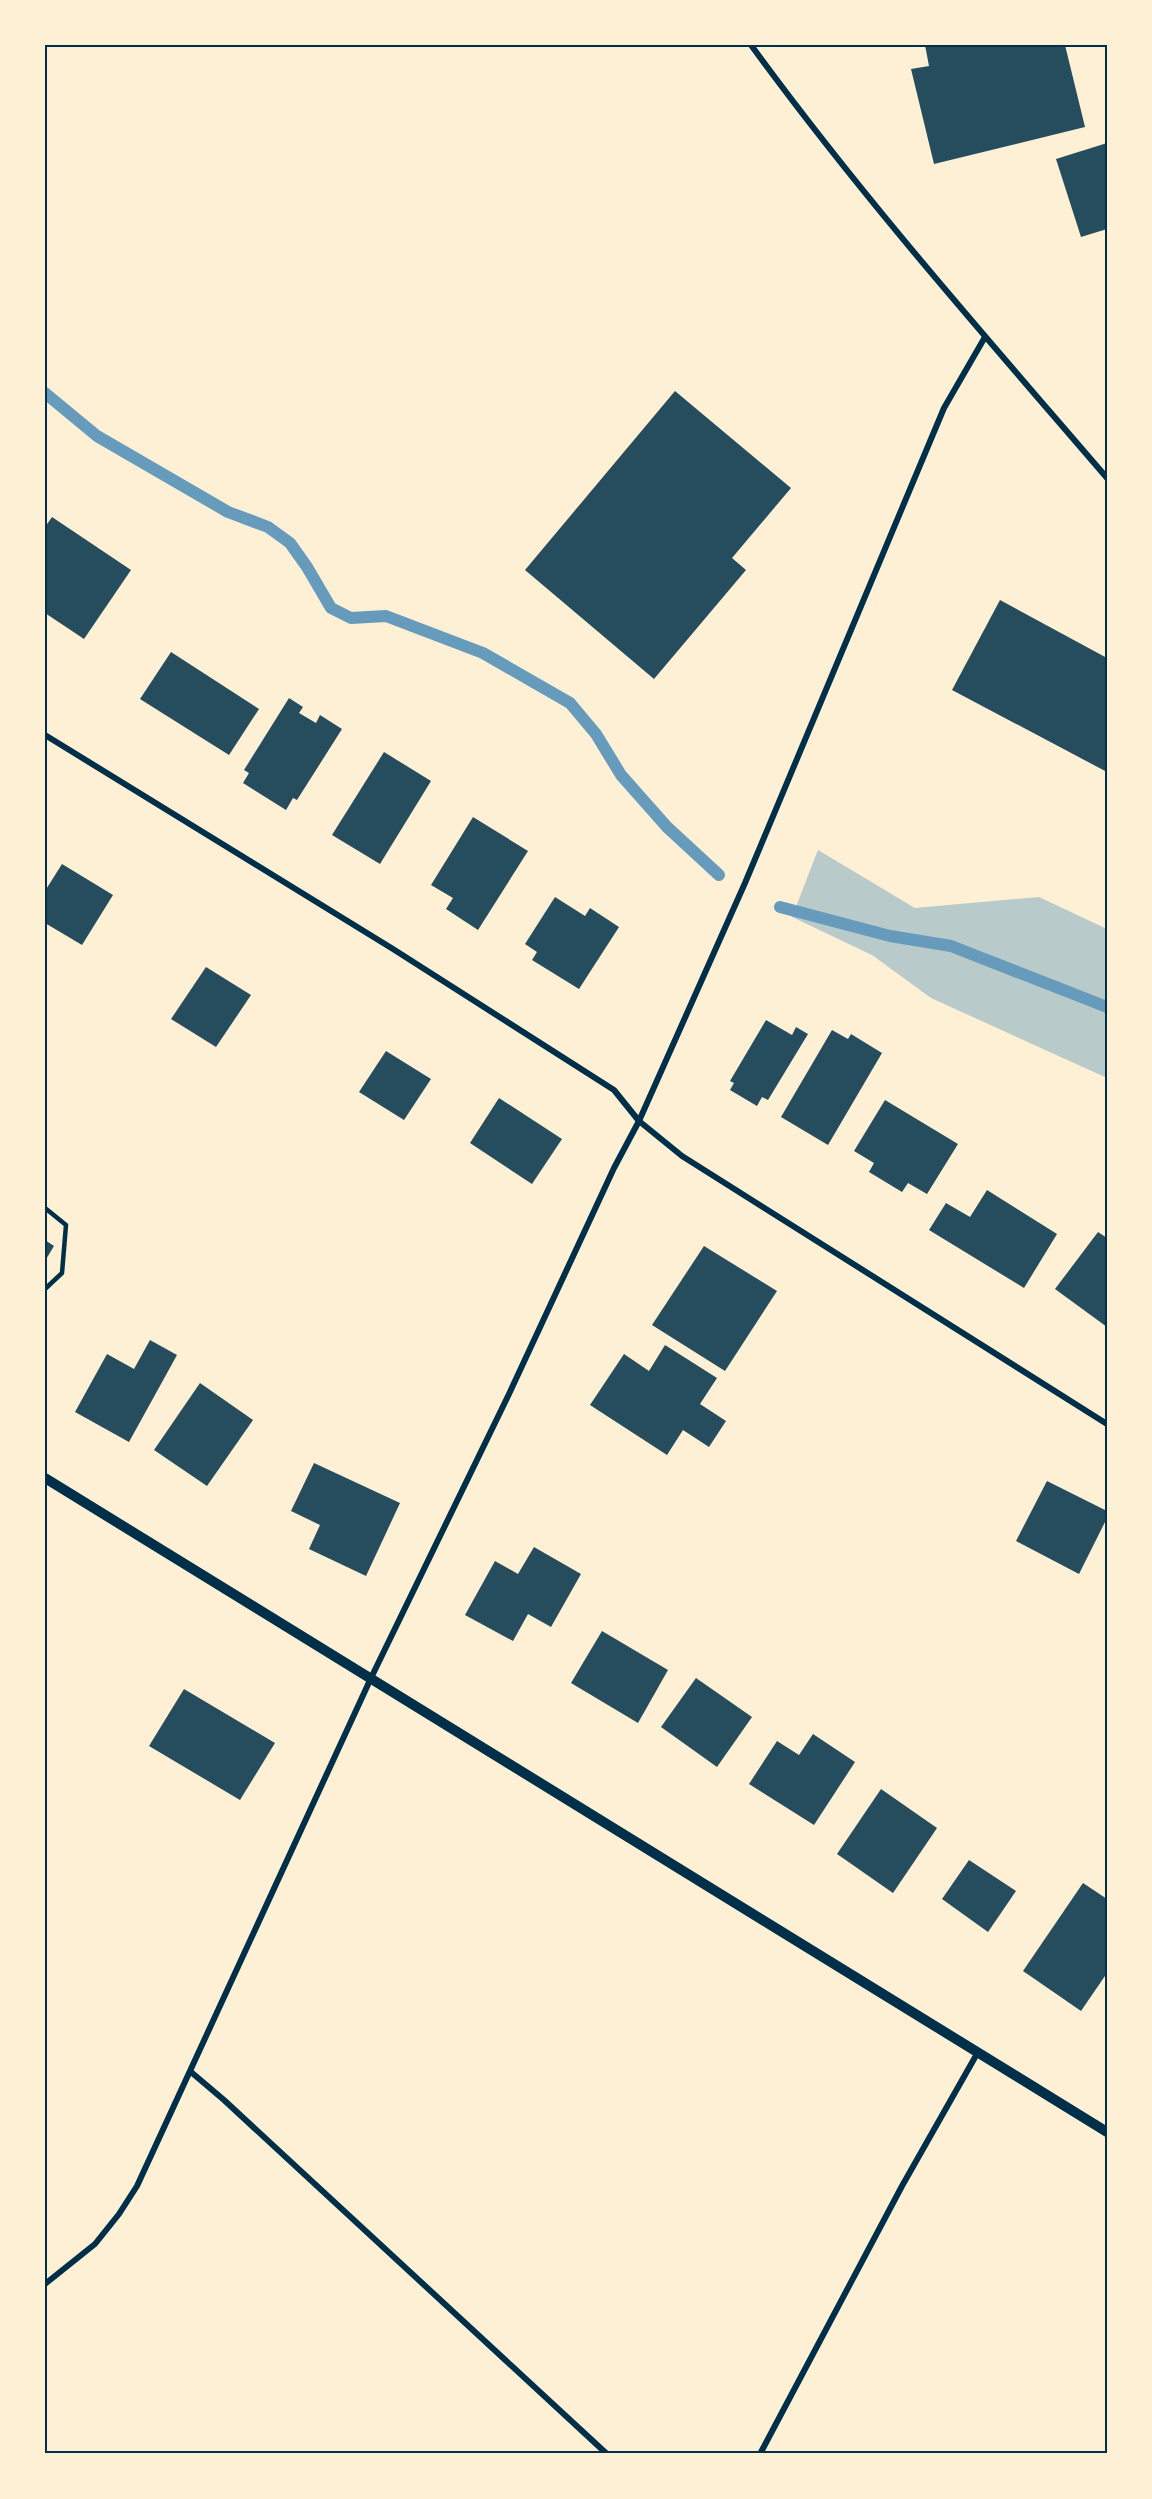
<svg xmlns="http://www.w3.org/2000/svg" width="1152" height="2499" font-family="'Source Sans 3',sans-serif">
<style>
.green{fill:#b9caca}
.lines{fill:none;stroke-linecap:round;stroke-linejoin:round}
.stream{stroke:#669bbc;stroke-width:12}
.building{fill:#264d5e}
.service{stroke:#003049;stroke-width:4.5}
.minor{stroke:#003049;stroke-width:6}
.tertiary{stroke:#003049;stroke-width:10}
.neatline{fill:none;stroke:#003049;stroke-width:2}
</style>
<rect width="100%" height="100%" fill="#fdf0d5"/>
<polygon class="green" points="818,850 915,908 1039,897 1107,929 1107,1078 931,998 872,955 792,917"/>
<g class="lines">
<g class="stream">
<polyline points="45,393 97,436 228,512 268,527 290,543 307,567 331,608 351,618 386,616 483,653 570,703 596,734 621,775 667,827 719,875"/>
<polyline points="780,907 890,936 951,946 1107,1007"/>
</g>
</g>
<g class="building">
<polygon points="925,45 1065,45 1085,127 934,164 911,69 929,66"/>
<polygon points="1107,143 1107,229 1081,237 1056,159"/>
<polygon points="675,391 791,488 732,558 746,570 654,679 525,570"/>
<polygon points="52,517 131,570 84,639 45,613 45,527"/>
<polygon points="1000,600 1107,658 1107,772 952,690"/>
<polygon points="171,652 259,709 229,755 140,699"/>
<polygon points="289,698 303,707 299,713 316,723 320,715 342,729 297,800 293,798 286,810 243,783 249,773 244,770"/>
<polygon points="384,752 431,781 380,864 332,835"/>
<polygon points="473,817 528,851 478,930 446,909 453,898 431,885"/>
<polygon points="62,864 113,895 82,945 45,923 45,891"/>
<polygon points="555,897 585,916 590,908 619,927 579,989 532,960 537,952 525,944"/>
<polygon points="206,967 251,995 216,1047 171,1019"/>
<polygon points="766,1020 792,1035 796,1027 808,1034 768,1100 762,1097 757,1106 730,1090 734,1083 730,1081"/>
<polygon points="832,1030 848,1039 851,1034 882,1053 828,1145 781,1117"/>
<polygon points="386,1051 431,1079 404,1120 359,1092"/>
<polygon points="499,1098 562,1139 532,1184 470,1143"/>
<polygon points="885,1100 958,1144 927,1194 908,1183 902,1192 869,1172 874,1163 854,1151"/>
<polygon points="987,1190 1057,1234 1024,1288 929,1230 946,1203 970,1217"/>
<polygon points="1098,1232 1107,1238 1107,1327 1055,1289"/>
<polygon points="45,1240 54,1246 45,1261"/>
<polygon points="704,1246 777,1291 725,1371 652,1325"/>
<polygon points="150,1340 177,1355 129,1442 75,1412 107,1354 134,1369"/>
<polygon points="665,1345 717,1378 700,1404 726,1421 709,1447 683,1430 667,1455 590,1405 624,1354 649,1371"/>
<polygon points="200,1383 253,1420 207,1486 154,1450"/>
<polygon points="314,1463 400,1503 366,1576 309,1549 320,1525 291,1511"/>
<polygon points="1047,1481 1107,1511 1107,1518 1079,1574 1016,1541"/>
<polygon points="534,1547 581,1574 551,1627 528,1614 513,1641 465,1615 495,1561 518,1574"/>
<polygon points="602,1631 668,1670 638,1723 571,1683"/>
<polygon points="696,1678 752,1717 717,1767 661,1727"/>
<polygon points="184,1689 275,1743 240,1800 149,1746"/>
<polygon points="813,1734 855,1762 814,1825 749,1784 777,1741 799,1755"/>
<polygon points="881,1789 937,1828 893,1893 837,1854"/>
<polygon points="969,1860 1016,1891 988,1932 942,1899"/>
<polygon points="1083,1883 1107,1899 1107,1973 1081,2011 1023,1971"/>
</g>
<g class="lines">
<polyline class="service" points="45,1208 66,1225 62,1273 45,1289"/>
<g class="minor">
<path d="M751 45C861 196 985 336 1107 478"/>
<polyline points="45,735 393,949 614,1090 639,1121 682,1156 1107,1424"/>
<polyline points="191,2072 224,2100 607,2454"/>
<polyline points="45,2284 95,2244 119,2214 137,2186 371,1678 509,1394 614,1168 639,1121 745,883 944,408 985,337"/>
<polyline points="760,2454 902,2186 978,2052"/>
</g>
<polyline class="tertiary" points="45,1478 1107,2132"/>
</g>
<rect width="1152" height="2499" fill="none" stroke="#fdf0d5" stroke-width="93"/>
<rect x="46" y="46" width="1060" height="2406" class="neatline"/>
</svg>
